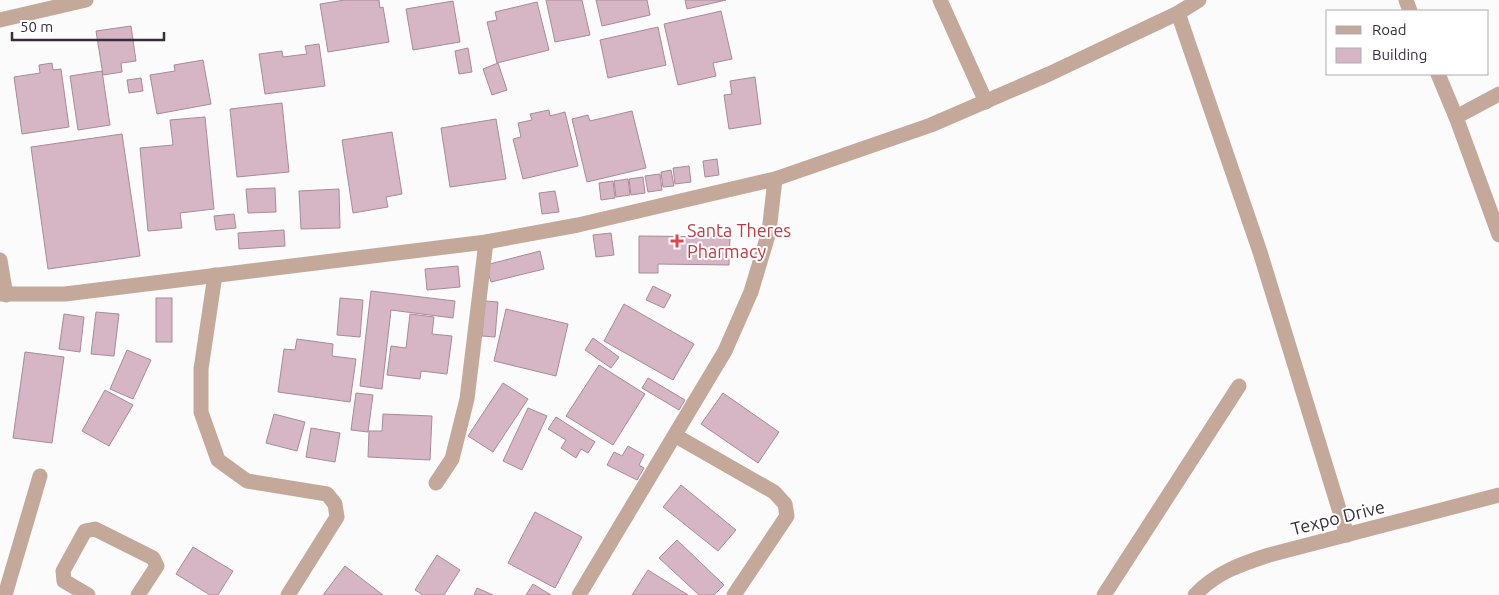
<svg xmlns="http://www.w3.org/2000/svg" width="1499" height="595" font-family="Ubuntu,sans-serif">
<style>
.building{fill:#d6b6c4;stroke:#a98a98}
.lines{fill:none;stroke-linecap:round;stroke-linejoin:round}
.minor{stroke:#c4a99a;stroke-width:15}
.health-dot{fill:#e0444e;stroke:#fff;stroke-width:2}
.labels{text-anchor:middle;stroke-width:4;stroke-linejoin:round;paint-order:stroke}
.health-label{font-size:18px;fill:#be3a42;stroke:#fff;text-anchor:start}
.street-label{font-size:18px;fill:#342e39;stroke:#fff}
</style>
<rect width="100%" height="100%" fill="#fbfbfb"/>
<g class="building">
<polygon points="345,0 379,0 380,8 383,7 389,42 328,52 320,4"/>
<polygon points="546,0 582,0 590,35 555,42"/>
<polygon points="596,0 647,0 650,15 602,26"/>
<polygon points="685,0 726,0 687,9"/>
<polygon points="453,1 460,42 413,50 406,9"/>
<polygon points="537,2 549,50 497,63 487,22 497,20 495,12"/>
<polygon points="721,11 732,59 713,63 716,76 678,85 664,24"/>
<polygon points="131,26 136,61 121,63 122,72 103,75 96,31"/>
<polygon points="658,27 666,65 608,78 600,40"/>
<polygon points="319,44 325,86 265,94 259,54 282,51 283,57 307,54 305,46"/>
<polygon points="468,48 472,72 459,74 455,51"/>
<polygon points="203,60 211,104 157,114 150,75 175,71 174,65"/>
<polygon points="52,63 53,70 61,69 69,127 22,134 14,77 40,73 39,65"/>
<polygon points="498,63 507,90 492,95 483,69"/>
<polygon points="102,71 110,125 78,130 70,76"/>
<polygon points="755,77 761,124 729,129 724,95 732,94 730,81"/>
<polygon points="141,78 143,91 129,93 127,80"/>
<polygon points="282,103 289,172 237,177 230,109"/>
<polygon points="549,110 550,116 565,112 578,166 523,179 513,139 521,137 518,123 532,120 530,114"/>
<polygon points="632,111 646,168 587,182 572,119 588,115 590,121"/>
<polygon points="205,117 214,209 180,213 182,228 148,231 140,148 173,145 170,120"/>
<polygon points="496,119 506,179 450,187 441,128"/>
<polygon points="392,132 402,194 386,197 388,207 353,213 342,140"/>
<polygon points="122,134 140,256 48,269 31,147"/>
<polygon points="717,159 719,175 705,177 703,161"/>
<polygon points="689,166 691,182 675,184 673,168"/>
<polygon points="671,170 674,186 663,187 661,172"/>
<polygon points="660,174 662,190 648,192 645,176"/>
<polygon points="643,177 645,193 631,195 629,179"/>
<polygon points="628,179 630,195 616,197 614,181"/>
<polygon points="613,181 615,198 601,200 599,183"/>
<polygon points="275,188 276,212 248,213 246,189"/>
<polygon points="339,189 340,228 301,229 299,191"/>
<polygon points="555,191 559,212 542,214 539,193"/>
<polygon points="234,214 236,228 216,230 214,216"/>
<polygon points="284,230 285,246 239,249 238,233"/>
<polygon points="611,233 614,255 596,257 593,235"/>
<polygon points="639,236 730,237 729,265 658,264 658,273 639,273"/>
<polygon points="540,251 544,269 491,282 486,265"/>
<polygon points="458,266 460,287 427,290 425,269"/>
<polygon points="653,286 671,295 664,308 646,300"/>
<polygon points="371,291 455,301 453,318 391,310 382,389 360,386"/>
<rect x="156" y="298" width="16" height="44"/>
<polygon points="340,298 363,300 360,337 337,335"/>
<polygon points="485,301 498,302 495,337 482,336"/>
<polygon points="624,304 694,344 673,380 604,341"/>
<polygon points="506,309 568,324 556,376 494,361"/>
<polygon points="96,312 119,314 114,356 91,354"/>
<polygon points="64,314 84,317 80,352 59,349"/>
<polygon points="410,314 434,317 432,334 452,336 447,374 421,371 420,379 387,375 391,346 406,348"/>
<polygon points="593,338 619,357 611,368 585,350"/>
<polygon points="297,339 333,344 332,356 356,359 350,402 278,392 284,349 295,350"/>
<polygon points="127,350 151,360 133,399 110,389"/>
<polygon points="25,352 64,357 52,443 13,438"/>
<polygon points="599,365 645,394 613,445 566,416"/>
<polygon points="648,378 685,400 679,410 642,388"/>
<polygon points="503,383 528,399 493,452 468,436"/>
<polygon points="105,390 133,405 109,446 82,431"/>
<polygon points="356,393 373,395 368,432 351,430"/>
<polygon points="723,393 779,432 758,463 701,424"/>
<polygon points="528,408 547,416 522,470 503,461"/>
<polygon points="274,414 305,422 297,451 266,443"/>
<polygon points="383,414 432,416 430,460 368,457 369,431 382,431"/>
<polygon points="556,417 595,442 588,453 581,449 576,458 561,448 566,440 548,429"/>
<polygon points="311,428 340,433 335,462 306,457"/>
<polygon points="628,446 644,455 639,465 644,468 637,480 607,465 614,452 622,456"/>
<polygon points="681,485 736,530 718,551 663,507"/>
<polygon points="535,512 582,537 555,588 508,563"/>
<polygon points="677,540 724,585 714,595 699,595 659,558"/>
<polygon points="193,547 233,571 218,595 210,595 176,574"/>
<polygon points="437,555 460,570 444,595 423,595 415,590"/>
<polygon points="345,566 383,595 323,595"/>
<polygon points="648,570 688,595 632,595"/>
<polygon points="533,584 551,595 526,595"/>
<polygon points="477,588 493,595 474,595"/>
</g>
<g class="lines">
<g class="minor">
<polyline points="940,0 986,102"/>
<polyline points="1406,0 1410,11"/>
<polyline points="1178,13 1260,252 1347,535"/>
<polyline points="0,20 86,0"/>
<polyline points="1438,74 1456,117 1499,235"/>
<polyline points="1456,117 1499,94"/>
<polyline points="0,260 6,295"/>
<polyline points="215,275 201,369 201,412 218,460 247,481 327,494 335,504 337,517 288,595"/>
<polyline points="0,294 65,294 486,242 578,225 775,179 931,125 1049,74 1178,13 1199,0"/>
<polyline points="676,436 774,492 785,504 787,516 734,595"/>
<polyline points="436,483 452,459 467,399 486,242"/>
<polyline points="5,595 40,476"/>
<polyline points="88,595 64,581 63,571 85,531 95,529 153,558 157,566 138,595"/>
<polyline points="579,595 725,351 751,292 769,232 775,179"/>
<polyline points="1104,595 1239,386"/>
<path d="M1195 595C1215 573 1241 564 1269 555L1499 495"/>
</g>
</g>
<path class="health-dot" d="M674.5 233.5h5v5h5v5h-5v5h-5v-5h-5v-5h5z"/>
<g class="labels">
<g class="health-label">
<text x="687" y="237">Santa Theres<tspan x="687" dy="21">Pharmacy</tspan></text>
</g>
<g class="street-label">
<text transform="translate(1338 518) rotate(-14)" y="6">Texpo Drive</text>
</g>
</g>
<rect x="1326" y="10" width="162" height="65" fill="#ffffff" stroke="#aeabb0"/>
<rect x="1336" y="26" width="25" height="8" fill="#c4a99a" stroke="#aeabb0"/>
<text x="1372" y="35" font-size="15" fill="#342e39">Road</text>
<rect x="1336" y="48" width="25" height="15" fill="#d6b6c4" stroke="#aeabb0"/>
<text x="1372" y="60" font-size="15" fill="#342e39">Building</text>
<path d="M12 32v8h152v-8" fill="none" stroke="#342e39" stroke-width="2.5"/>
<text x="20" y="32" font-size="15" fill="#342e39" stroke="#ffffff" stroke-width="4" paint-order="stroke">50 m</text>
</svg>
